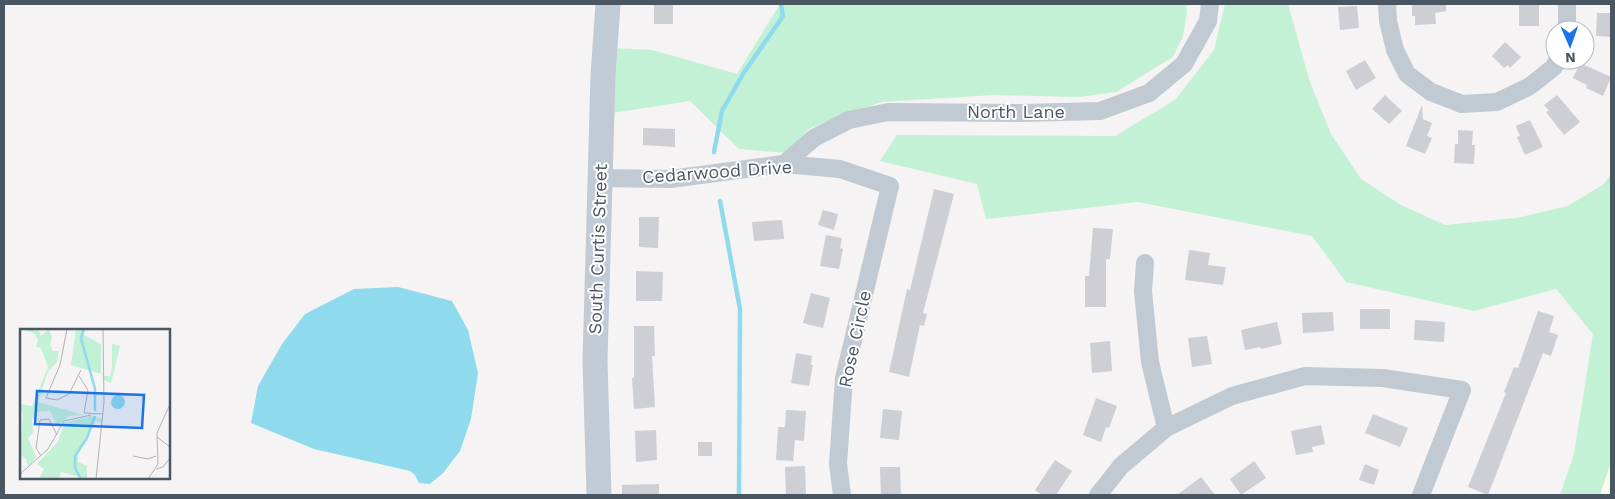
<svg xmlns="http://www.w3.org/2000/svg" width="1615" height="499" font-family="'Work Sans',sans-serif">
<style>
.commercial{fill:#fdf9ef}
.green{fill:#c3f1d5}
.water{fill:#90daee}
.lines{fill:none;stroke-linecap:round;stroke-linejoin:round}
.stream{stroke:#90daee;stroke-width:4.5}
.building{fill:#cdcfd5}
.street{stroke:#c1cad2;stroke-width:18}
.secondary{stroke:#c1cbd6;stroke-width:25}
.labels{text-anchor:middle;stroke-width:4;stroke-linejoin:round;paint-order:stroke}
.street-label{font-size:18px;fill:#4a5661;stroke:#fff}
.inset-river{fill:none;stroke:#90daee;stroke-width:2.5}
.inset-road{fill:none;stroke:#b1b4b9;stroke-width:1}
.view{fill:#1a73e8;fill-opacity:0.15;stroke:#1a73e8;stroke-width:2.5}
.inset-edge{fill:none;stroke:#4a5661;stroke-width:2.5}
</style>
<rect width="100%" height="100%" fill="#f5f3f3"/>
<polygon class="commercial" points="1611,462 1611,495 1600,495"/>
<g class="green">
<polygon points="780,4 1186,4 1187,11 1183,36 1173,57 1116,92 1079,97 993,95 882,102 841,115 809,129 788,153 739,149 690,101 612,113 613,48 652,50 737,74"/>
<polygon points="1225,4 1288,4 1310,82 1331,134 1361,179 1401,205 1445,225 1516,218 1568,206 1604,184 1611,174 1611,462 1600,495 1560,495 1574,454 1593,334 1556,289 1474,311 1346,282 1312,236 1138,202 986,219 977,184 880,161 897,135 1115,136 1175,100 1214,50"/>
</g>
<polygon class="water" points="398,287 452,301 468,330 478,373 471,419 460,451 443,473 430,484 419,483 415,475 410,471 314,449 251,423 258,386 282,344 305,314 354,289"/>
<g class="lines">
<g class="stream">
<polyline points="714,152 722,111 743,74 783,16 781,4"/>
<polyline points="720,201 740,309 739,495"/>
</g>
</g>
<g class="building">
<rect x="654" y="4" width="19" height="20"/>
<polygon points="1412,4 1446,4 1446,11 1435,13 1436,24 1415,25 1415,16 1412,16"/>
<rect x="1519" y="4" width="20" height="22"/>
<polygon points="1357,6 1359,28 1340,30 1338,7"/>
<polygon points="1597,13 1611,13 1611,37 1596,36"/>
<polygon points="1505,42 1521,57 1510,68 1508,65 1504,68 1492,56"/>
<polygon points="1365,60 1376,78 1356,90 1346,71"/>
<polygon points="1580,63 1611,77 1603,96 1586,88 1587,85 1573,78"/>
<polygon points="1385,95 1402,111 1389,124 1372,109"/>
<polygon points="1557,95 1580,122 1564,135 1546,112 1549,111 1544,105"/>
<polygon points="1422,105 1423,119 1432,123 1427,136 1432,138 1425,154 1406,146"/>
<polygon points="1530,120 1543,147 1525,155 1517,137 1520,136 1516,126"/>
<polygon points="643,128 675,129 675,147 643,145"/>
<polygon points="1458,130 1473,131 1472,145 1475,145 1474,164 1454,163 1455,144 1458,144"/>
<polygon points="934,189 954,194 923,313 927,314 924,326 920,325 909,377 889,372 907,289 910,290"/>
<polygon points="823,210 838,214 834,230 818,225"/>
<polygon points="639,217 659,217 658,248 639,247"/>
<polygon points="782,220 784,239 754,241 752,222"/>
<polygon points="1093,228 1113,229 1110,259 1106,259 1106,307 1085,307 1085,276 1089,276"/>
<polygon points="826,235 842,238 840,248 843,249 839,269 820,266"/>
<polygon points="1189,250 1210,253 1208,265 1226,267 1223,285 1185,280"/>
<polygon points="636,271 663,272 662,301 636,301"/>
<polygon points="811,293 830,298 823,328 803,323"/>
<rect x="1360" y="309" width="30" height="20"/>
<polygon points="1538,311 1554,316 1549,332 1558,335 1551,356 1543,353 1488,495 1468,487 1506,393 1504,392 1514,367 1518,368"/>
<polygon points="1333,312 1334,331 1303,333 1302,313"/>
<polygon points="1415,320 1445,322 1444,342 1414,340"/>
<polygon points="1277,322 1282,344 1261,349 1260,347 1245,350 1241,330"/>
<polygon points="634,326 654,326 655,356 652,356 655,407 634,409 632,378 634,378"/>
<polygon points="1207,336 1212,364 1192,367 1188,338"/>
<polygon points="1110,341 1112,371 1092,373 1090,343"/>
<polygon points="796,353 812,356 811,365 813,365 809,386 791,383"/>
<polygon points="1096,398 1117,406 1109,428 1106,427 1101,442 1083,435"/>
<polygon points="883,409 902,411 899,440 880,438"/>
<polygon points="786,410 806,411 804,441 795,440 793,461 776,460 778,427 785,427"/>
<polygon points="1373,414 1408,428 1400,447 1365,433"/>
<polygon points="1321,425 1325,444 1312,447 1313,452 1296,455 1291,431"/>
<polygon points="656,430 657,460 636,462 635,431"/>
<rect x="698" y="442" width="14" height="14"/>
<polygon points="1055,460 1072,471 1056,495 1042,495 1035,490"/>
<polygon points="1254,461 1266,478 1241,495 1230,479"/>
<polygon points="1365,464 1379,470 1374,485 1359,480"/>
<polygon points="805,466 806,495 786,495 785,467"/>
<polygon points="880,467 900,467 901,495 881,495"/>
<polygon points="1201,477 1215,495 1177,495"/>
<polygon points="659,484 659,495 622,495 622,485"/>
</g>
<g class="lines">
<g class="street">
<polyline points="1387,4 1388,21 1395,50 1407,74 1431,92 1462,104 1497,102 1530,86 1554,67 1557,60"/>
<polyline points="1567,30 1567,4"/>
<polyline points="784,164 814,138 849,120 888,112 1022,113 1100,111 1149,93 1184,64 1208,21 1210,4"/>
<polyline points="601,178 670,179 784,164 840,169 890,186 844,378 838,464 842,495"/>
<polyline points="1145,263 1143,291 1150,362 1166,428"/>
<polyline points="1098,495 1121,466 1166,428 1232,396 1305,376 1383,378 1462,390 1421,495"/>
</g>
<polyline class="secondary" points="599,495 595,361 603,75 608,4"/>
</g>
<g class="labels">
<g class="street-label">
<text x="1016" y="118">North Lane</text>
<text transform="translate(717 172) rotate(-4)" y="6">Cedarwood Drive</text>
<text transform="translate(598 249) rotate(-88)" y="6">South Curtis Street</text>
<text transform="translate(855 339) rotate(-78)" y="6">Rose Circle</text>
</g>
</g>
<g transform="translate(20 329)">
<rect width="150" height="150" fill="#f5f3f3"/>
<path d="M3 0H18L21 7 29 0 32 9 30 16 33 22H39L37 33 28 42 18 73 64 86 49 87 37 97 30 82 17 83 12 91 13 104 8 109 16 128 8 138 6 130 0 125 3 85 0 75 12 77 28 38 21 19 16 18 18 11 15 5ZM56 0H64V6L81 15V45L51 36ZM92 15 100 17 91 54 84 51 83 47H90L92 39ZM71 87 82 90V94L74 92 58 126V133L67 137V150L41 143 39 150H19L24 140 17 135 38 113 44 94Z" fill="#c3f1d5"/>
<path d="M91 73a7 7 0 1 1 14 0a7 7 0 1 1-14 0Z" fill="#90daee"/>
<path class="inset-river" d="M64 0 61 9 75 60V82M61 150 55 139V127L67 109 75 87"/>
<path class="inset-road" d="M47 0 40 36 26 69 37 71 49 65 61 41M59 47 68 61 64 84 83 85M137 108 150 118M21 127 16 119 20 91 29 90 37 106M113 127 128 130 136 127M136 140 143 138 150 129M0 145 28 120 44 92 71 86M76 150 84 73 83 0M128 150 138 135 137 104 150 75"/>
<path class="view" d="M17 62 124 66 122 99 15 95Z"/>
<rect width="150" height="150" class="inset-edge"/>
</g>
<rect width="1615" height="499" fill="none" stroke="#4a5661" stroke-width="10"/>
<g transform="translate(1570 45) rotate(178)"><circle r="24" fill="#ffffff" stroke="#b7bbc0"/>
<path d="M0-4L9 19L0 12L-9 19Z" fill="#1a73e8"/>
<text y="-8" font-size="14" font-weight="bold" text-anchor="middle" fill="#4a5661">N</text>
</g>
</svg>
